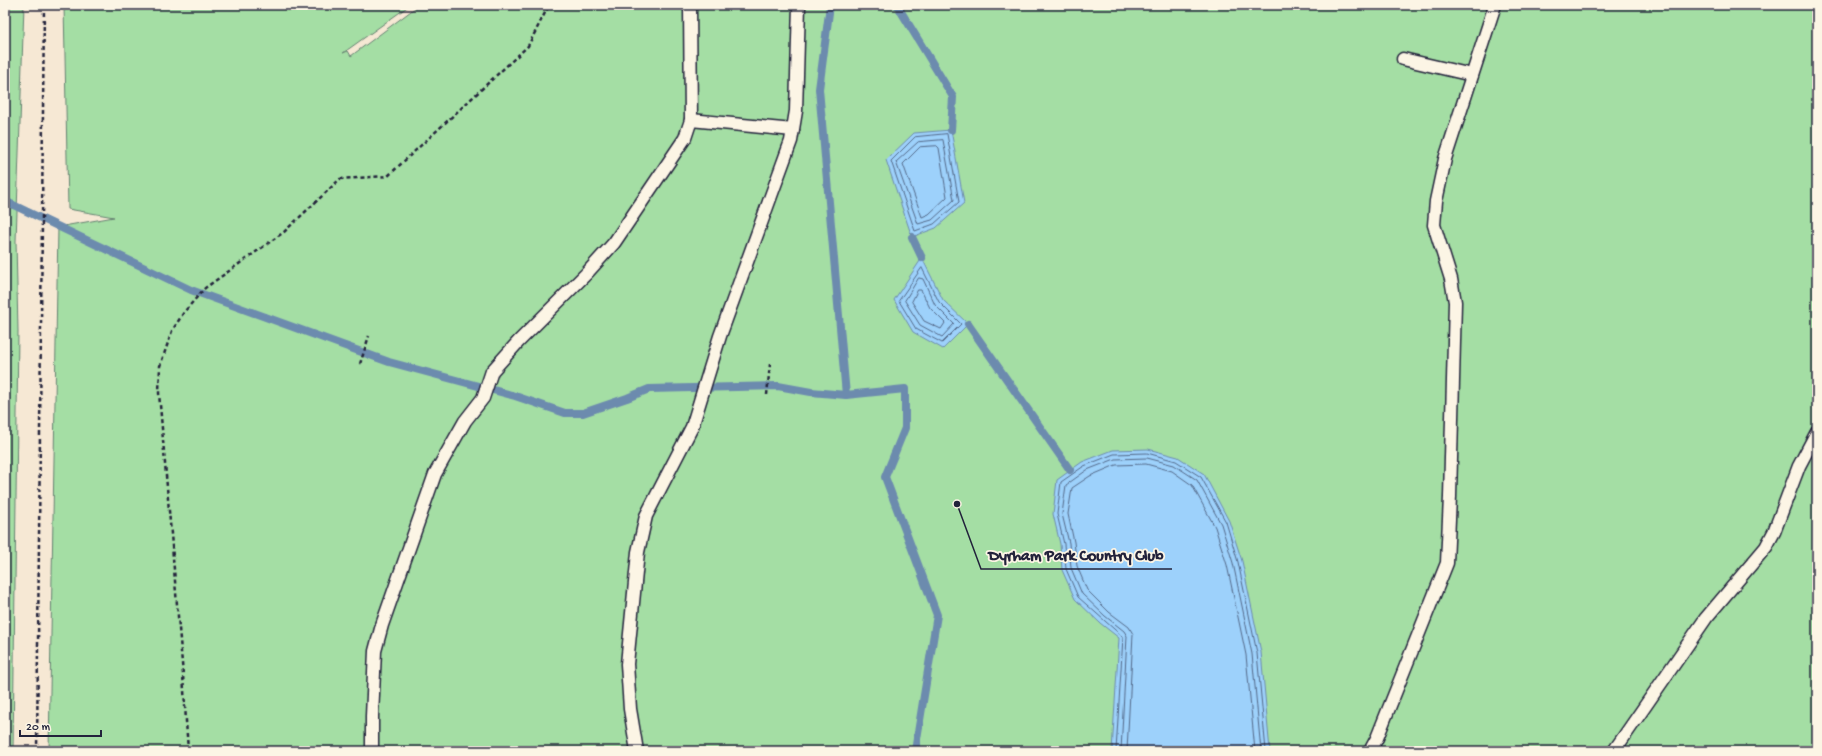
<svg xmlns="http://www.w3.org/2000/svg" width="1822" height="756" font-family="'Gochi Hand',sans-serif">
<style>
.green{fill:#a4dea4;stroke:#638070}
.water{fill:#9dd1fb;stroke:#6c8bae}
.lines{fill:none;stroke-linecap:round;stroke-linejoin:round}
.shore{stroke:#536888;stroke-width:1}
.stream{stroke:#6c8bae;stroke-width:8}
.service-casing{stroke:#22223b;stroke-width:15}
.path{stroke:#22223b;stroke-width:2.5;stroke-dasharray:4 3;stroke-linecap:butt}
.service{stroke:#fcf5e5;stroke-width:12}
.leader{fill:none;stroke:#22223b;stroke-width:1.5}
.callout-dot{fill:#22223b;stroke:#fcf5e5;stroke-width:1.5}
.callout-label{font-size:16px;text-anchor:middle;font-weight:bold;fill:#22223b;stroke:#fcf5e5;stroke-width:3.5;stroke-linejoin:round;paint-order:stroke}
</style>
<rect width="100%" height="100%" fill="#f6e8d4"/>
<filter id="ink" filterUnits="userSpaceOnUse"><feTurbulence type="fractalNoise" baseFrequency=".025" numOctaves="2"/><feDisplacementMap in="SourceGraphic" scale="8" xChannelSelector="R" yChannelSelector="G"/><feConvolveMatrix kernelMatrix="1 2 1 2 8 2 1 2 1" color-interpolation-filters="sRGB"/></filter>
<g filter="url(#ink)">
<g class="green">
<polygon points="5,5 24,5 16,241 18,331 13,751 5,751"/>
<polygon points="64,5 410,5 343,53 348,51 351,56 419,5 1817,5 1817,751 49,751 58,227 114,217 68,209"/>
</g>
<g class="water">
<polygon points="951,130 964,203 936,228 912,237 886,160 914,133"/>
<polygon points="922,258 943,300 968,324 943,349 913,332 894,300"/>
<polygon points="1148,449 1178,457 1204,474 1229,521 1242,561 1261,652 1270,751 1112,751 1119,638 1100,623 1075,599 1062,570 1060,544 1053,514 1057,480 1082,462 1113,450"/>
</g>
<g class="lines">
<g class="shore">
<polygon points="947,134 959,202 934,224 915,231 891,161 915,137"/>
<polygon points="943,140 954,200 932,220 918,224 896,162 918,142"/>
<polygon points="937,146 939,148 947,197 929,214 922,217 903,164 920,147"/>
<polygon points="922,268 939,302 961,324 942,343 916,329 899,301"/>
<polygon points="919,278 923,279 935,305 954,324 942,337 920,325 905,301"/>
<polygon points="918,290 921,290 930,308 945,323 941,329 924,321 912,302"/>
<polyline points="1116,751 1123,637 1078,597 1066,569 1064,544 1057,514 1061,482 1084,466 1114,454 1147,453 1176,461 1201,477 1226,522 1238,562 1257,653 1266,751"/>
<polyline points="1121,751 1127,636 1124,631 1105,616 1082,594 1071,568 1069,543 1062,514 1066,485 1087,470 1115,459 1147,458 1174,465 1197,480 1221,524 1233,563 1252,654 1261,751"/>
<polyline points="1127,751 1133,634 1129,627 1109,612 1087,590 1077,566 1074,542 1068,514 1072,488 1090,476 1116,465 1146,464 1172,471 1192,485 1215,527 1227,565 1246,655 1255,751"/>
</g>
<g class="stream">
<polyline points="830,5 819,89 846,395"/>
<polyline points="897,5 953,97 951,130"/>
<polyline points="5,201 191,290 389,362 515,396 565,413 583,413 627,398 649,389 778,386 811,392 846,395 905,389 905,428 885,477 937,615 915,751"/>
<polyline points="912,237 922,258"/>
<polyline points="968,324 1070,470"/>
</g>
<g class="service-casing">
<g id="service">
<polyline points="1403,59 1472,75"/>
<polyline points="691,120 793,130"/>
<polyline points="372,751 372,716 375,651 382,625 435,474 465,421 483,398 492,371 519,341 586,274 614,243 685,138 691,120 690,5"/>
<polyline points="637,751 630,709 627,664 638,552 646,516 692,427 720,336 791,141 796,111 799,5"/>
<polyline points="1370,751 1377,738 1447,563 1450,497 1455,302 1451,279 1434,225 1436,201 1445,159 1495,5"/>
<polyline points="1614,751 1706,618 1766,547 1774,532 1799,466 1817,432"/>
</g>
</g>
<g class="path">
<polyline points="360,364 369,336"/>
<polyline points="767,395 770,364"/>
<polyline points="37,751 44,5"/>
<polyline points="188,751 183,675 159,393 160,366 172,331 184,312 205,288 284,232 340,179 388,176 528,46 549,5"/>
</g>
<use href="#service" class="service"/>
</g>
</g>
<path class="leader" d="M957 504L981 569H1172"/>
<circle class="callout-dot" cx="957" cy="504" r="4"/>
<g class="callout-label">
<text x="1076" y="560">Dyrham Park Country Club</text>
</g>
<rect width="1822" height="756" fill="none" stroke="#fcf5e5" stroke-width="20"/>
<rect x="10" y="10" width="1802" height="736" fill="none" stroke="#22223b" stroke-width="1.5" filter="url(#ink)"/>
<path d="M20 730v6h81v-6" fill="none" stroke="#22223b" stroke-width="2"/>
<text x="26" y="730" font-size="12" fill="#22223b" stroke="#fcf5e5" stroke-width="3" paint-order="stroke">20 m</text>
</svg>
